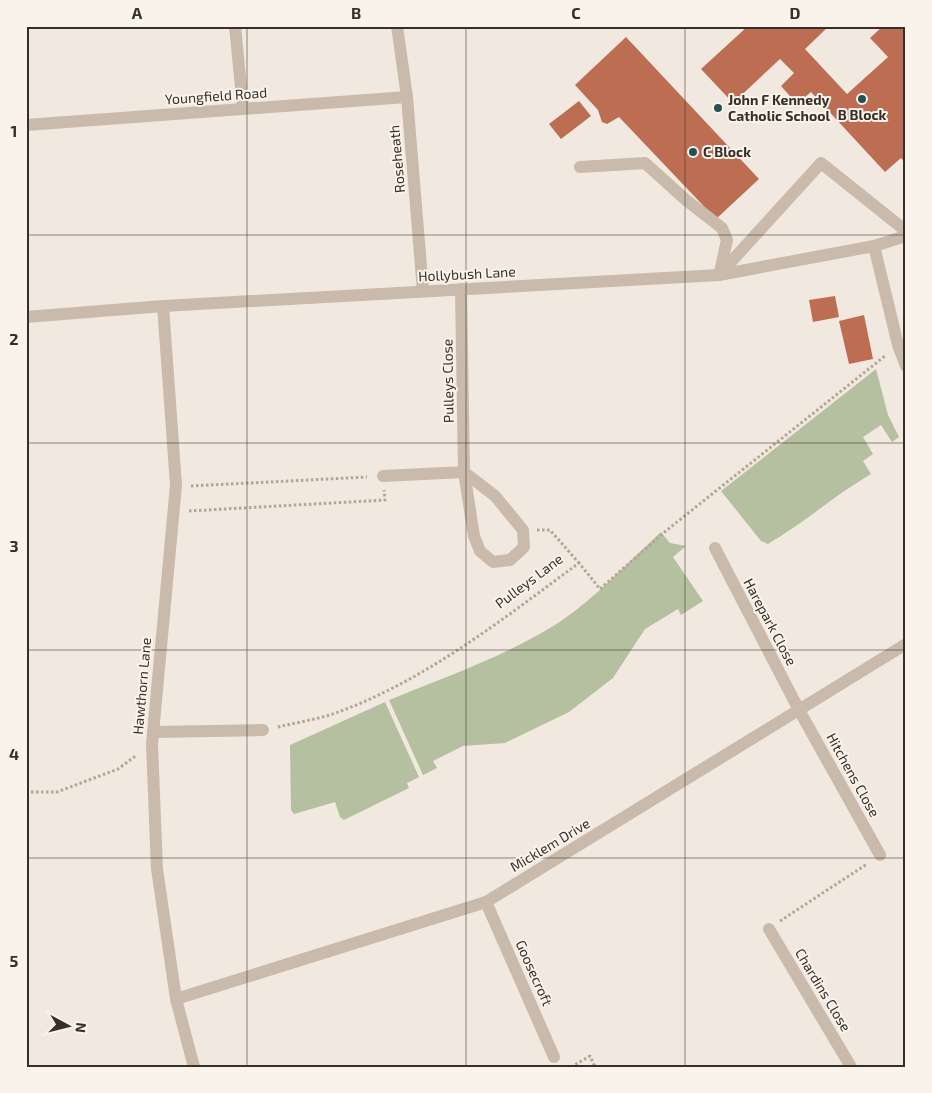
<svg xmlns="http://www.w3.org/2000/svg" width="932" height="1093" font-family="'Exo 2',sans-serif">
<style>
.green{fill:#b4c0a0}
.building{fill:#bd6d51}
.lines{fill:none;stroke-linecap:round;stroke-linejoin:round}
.path{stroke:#b5a496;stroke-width:3;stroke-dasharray:2.5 2.5;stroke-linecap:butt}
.minor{stroke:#c9baac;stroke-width:12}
.grid{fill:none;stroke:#372f2a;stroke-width:1;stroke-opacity:0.55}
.poi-dot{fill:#225256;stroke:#f9f3ec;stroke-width:2}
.labels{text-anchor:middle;stroke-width:4;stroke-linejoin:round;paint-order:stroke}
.street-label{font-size:14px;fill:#372f2a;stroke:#f9f3ec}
.poi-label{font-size:14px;font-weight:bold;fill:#372f2a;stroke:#f9f3ec;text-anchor:start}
.neatline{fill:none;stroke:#372f2a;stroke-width:2}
.grid-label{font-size:16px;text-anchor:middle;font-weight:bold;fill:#372f2a}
</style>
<rect width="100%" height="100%" fill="#f1e9df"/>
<g class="green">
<path d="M876 369 888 415 899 437 892 442 881 425 863 437 873 454 863 461 871 474C835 495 804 523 768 544L761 541 721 491Z"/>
<path d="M661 532 670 543 686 546 673 557 703 601 681 615 678 609 645 629 613 678 569 712 505 743 463 746 433 761 437 768 423 775 389 700C445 677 503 657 555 625 593 601 628 562 661 532Z"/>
<polygon points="385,702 419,777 407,783 409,788 344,820 340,817 335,802 294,814 291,810 290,745"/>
</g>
<g class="building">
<polygon points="748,26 829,26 805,49 847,94 888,57 870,38 883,26 906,26 906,163 901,158 885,172 811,92 797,104 781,86 794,73 780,59 733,103 701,69"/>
<polygon points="626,37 759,179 716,219 619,117 607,124 602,122 598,110 575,85"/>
<polygon points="579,101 591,116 561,139 549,124"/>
<polygon points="835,296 839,317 813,322 809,300"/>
<polygon points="864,315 873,359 849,364 839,321"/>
</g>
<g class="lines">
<g class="path">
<polyline points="191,486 367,477"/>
<polyline points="189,511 385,500 384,490"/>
<polyline points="537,530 550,530 579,563"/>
<path d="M278 727C298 722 321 719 341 711 429 678 504 618 579 563L600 589 667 530 885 356"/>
<polyline points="26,792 57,792 118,769 137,755"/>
<polyline points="780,921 867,864"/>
<polyline points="571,1067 590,1056 595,1067"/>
</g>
<g class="minor">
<polyline points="235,26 243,108"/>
<polyline points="397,26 407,97 423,291"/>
<polyline points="26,125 407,97"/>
<polyline points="580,167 645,163 686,200 722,228 727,240 720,272"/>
<polyline points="874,246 898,345 906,366"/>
<polyline points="719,275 821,163 906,231"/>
<polyline points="163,306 176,485 152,744 157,869 176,999 194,1067"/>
<polyline points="26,317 163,306 719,275 874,246 906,236"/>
<polygon points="464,472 495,496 523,530 524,547 510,560 493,562 480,551 474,536"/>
<polyline points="383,476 464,472 461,289"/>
<polyline points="715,548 799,710 880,855"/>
<polyline points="153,732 263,730"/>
<polyline points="486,902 554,1057"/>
<polyline points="769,929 851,1067"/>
<polyline points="176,999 486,902 906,644"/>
</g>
</g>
<path class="grid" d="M247 26V1067M466 26V1067M685 26V1067M26 235H906M26 443H906M26 650H906M26 858H906"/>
<g class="poi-dot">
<circle cx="862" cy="99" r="5"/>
<circle cx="718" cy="108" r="5"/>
<circle cx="693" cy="152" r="5"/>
</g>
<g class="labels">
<g class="street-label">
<text transform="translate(216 96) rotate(-4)" y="5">Youngfield Road</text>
<text transform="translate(397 159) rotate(-95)" y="5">Roseheath</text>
<text transform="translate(467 274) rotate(-3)" y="5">Hollybush Lane</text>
<text transform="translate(448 381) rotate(-91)" y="5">Pulleys Close</text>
<text transform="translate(529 581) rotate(-37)" y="5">Pulleys Lane</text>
<text transform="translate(770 622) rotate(62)" y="5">Harepark Close</text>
<text transform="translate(142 686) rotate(-85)" y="5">Hawthorn Lane</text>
<text transform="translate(853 775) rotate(61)" y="5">Hitchens Close</text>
<text transform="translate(550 845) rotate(-31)" y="5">Micklem Drive</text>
<text transform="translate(534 973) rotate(66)" y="5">Goosecroft</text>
<text transform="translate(823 990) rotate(59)" y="5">Chardins Close</text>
</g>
<g class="poi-label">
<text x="728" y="105">John F Kennedy<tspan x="728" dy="16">Catholic School</tspan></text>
<text x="862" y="120" text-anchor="middle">B Block</text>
<text x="703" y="157">C Block</text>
</g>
</g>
<rect width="932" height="1093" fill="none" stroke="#f9f3ec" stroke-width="55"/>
<g transform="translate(68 1026) rotate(97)" stroke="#f9f3ec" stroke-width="4" paint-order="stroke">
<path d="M0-4L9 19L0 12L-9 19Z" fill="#372f2a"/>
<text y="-8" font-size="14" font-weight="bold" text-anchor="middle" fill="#372f2a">N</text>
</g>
<rect x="28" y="28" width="876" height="1038" class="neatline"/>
<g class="grid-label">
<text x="137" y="19">A</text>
<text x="356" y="19">B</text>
<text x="576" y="19">C</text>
<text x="795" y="19">D</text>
<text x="14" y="137">1</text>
<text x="14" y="345">2</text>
<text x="14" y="552">3</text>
<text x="14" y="760">4</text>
<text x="14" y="967">5</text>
</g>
</svg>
